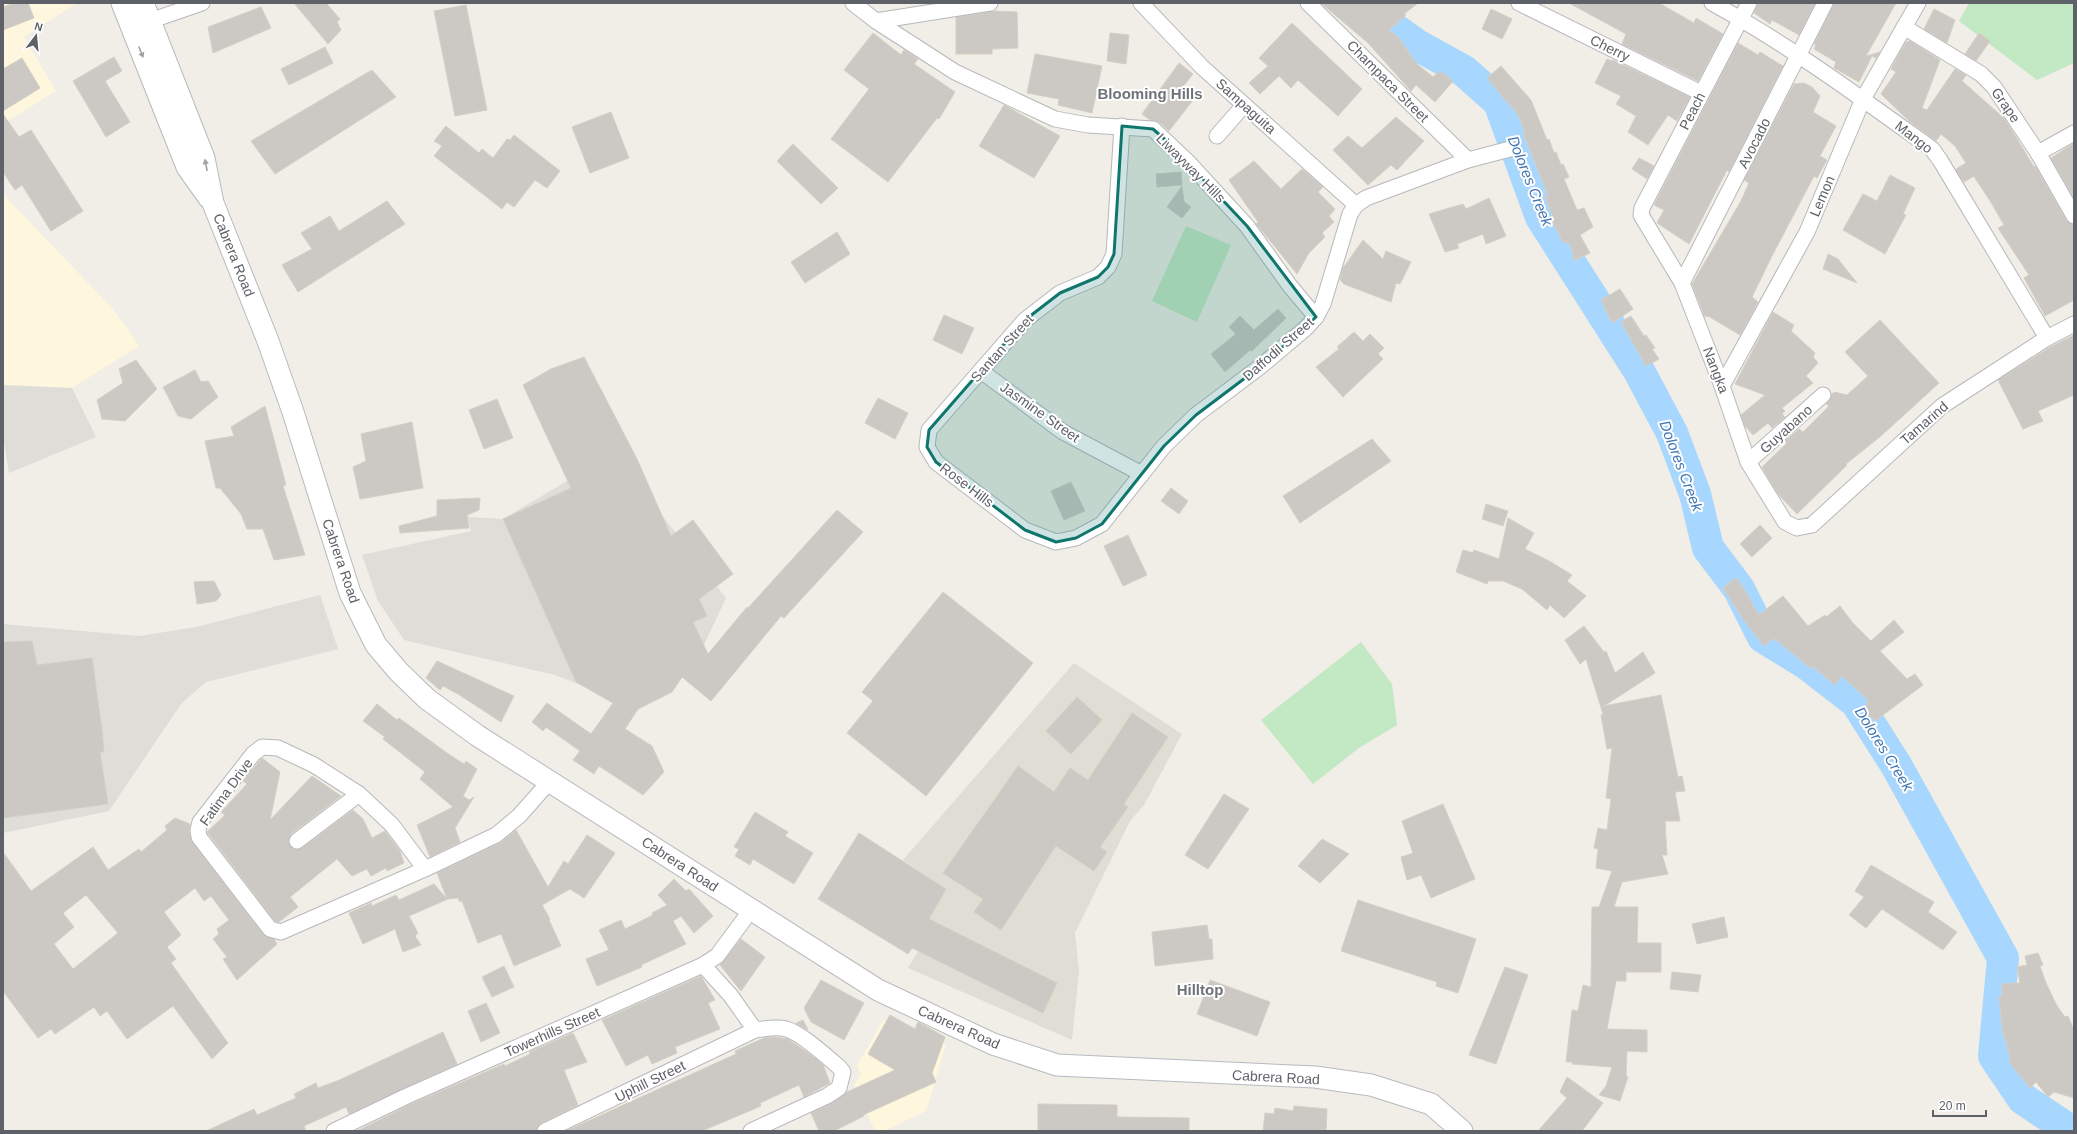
<svg xmlns="http://www.w3.org/2000/svg" width="2077" height="1134" font-family="Arial,sans-serif">
<style>
.commercial{fill:#fef7dd}
.industrial{fill:#dfddd8}
.education{fill:#e0ddd4}
.green{fill:#c3e8c4}
.lines{fill:none;stroke-linecap:round;stroke-linejoin:round}
.river{stroke:#a7d6ff;stroke-width:32}
.building{fill:#ccc8c3;stroke:#d5d0c4;fill-rule:evenodd}
.minor-casing{stroke:#b6b8bd;stroke-width:17}
.secondary-casing{stroke:#b7bac0;stroke-width:23}
.minor{stroke:#fff;stroke-width:15}
.secondary{stroke:#fff;stroke-width:21}
.oneway{fill:#9ea0a4}
.marked{fill:#0f766e;fill-opacity:0.2;stroke:#0f766e;stroke-width:3;stroke-linejoin:round}
.labels{text-anchor:middle;stroke-width:4;stroke-linejoin:round;paint-order:stroke}
.street-label{font-size:14px;fill:#5e6167;stroke:#fff}
.neighbourhood-label{font-size:15px;font-weight:bold;fill:#6f7379;stroke:#fff}
.water-label{font-size:15px;font-style:italic;fill:#4276b3;stroke:#fff}
</style>
<rect width="100%" height="100%" fill="#f0eee6"/>
<g class="commercial">
<polygon points="3,3 77,3 24,37 56,91 3,124"/>
<polygon points="3,194 114,310 139,346 72,388 3,385"/>
<polygon points="883,1020 911,1035 913,1030 946,1045 926,1111 884,1131 875,1131 854,1085 861,1074 857,1066"/>
</g>
<g class="industrial">
<polygon points="3,385 72,388 96,437 9,473 3,437"/>
<polygon points="614,453 726,598 704,645 672,692 631,713 581,685 555,675 404,640 378,601 362,555 471,531 468,517 503,519"/>
<polygon points="320,595 338,649 206,682 181,704 109,811 3,833 3,624 139,636 196,627"/>
</g>
<polygon class="education" points="1074,663 1182,734 1144,805 1130,821 1075,933 1079,971 1072,1040 908,968 929,933 924,929 946,889 903,860"/>
<g class="green">
<polygon points="1969,3 2074,3 2074,63 2037,80 1959,21"/>
<polygon points="1186,226 1231,245 1197,322 1152,301"/>
<polygon points="1361,642 1392,684 1397,725 1359,748 1313,784 1261,720"/>
</g>
<g class="lines">
<polyline class="river" points="1368,3 1375,15 1417,45 1464,71 1499,102 1541,217 1639,371 1672,433 1695,494 1708,548 1739,589 1763,637 1807,664 1856,702 1896,765 2003,958 1994,1056 2023,1099 2071,1131"/>
</g>
<g class="building">
<polygon points="14,3 28,3 34,18 3,30 3,7"/>
<polygon points="294,3 326,3 340,19 337,22 341,30 328,44"/>
<polygon points="1321,3 1418,3 1404,14 1406,15 1389,30 1398,37 1417,64 1433,77 1440,71 1453,81 1435,102 1416,85 1411,91 1368,43"/>
<polygon points="1569,3 1659,3 1694,23 1696,18 1723,34 1698,81 1622,44 1626,34"/>
<polygon points="1758,3 1815,3 1799,35 1772,20 1770,24 1754,13"/>
<polygon points="1834,3 1896,3 1866,56 1880,52 1876,58 1872,56 1859,82 1834,68 1836,62 1814,49 1816,45 1814,44"/>
<polygon points="466,5 487,110 455,116 434,11"/>
<polygon points="261,7 271,28 213,53 208,27"/>
<polygon points="1491,9 1512,19 1502,39 1482,29"/>
<polygon points="1934,9 1955,20 1947,43 1924,29"/>
<polygon points="994,11 1017,12 1018,48 992,49 992,54 956,54 956,17"/>
<polygon points="1292,23 1362,89 1338,116 1298,80 1291,88 1279,76 1260,94 1249,83 1268,66 1259,58"/>
<polygon points="873,33 901,55 904,50 918,59 914,64 955,92 939,119 937,118 888,182 831,139 869,89 844,70"/>
<polygon points="1110,33 1129,35 1126,64 1107,61"/>
<polygon points="1979,33 1990,41 1976,61 1965,54"/>
<polygon points="1910,41 1940,60 1922,108 1927,110 1955,69 1966,75 1962,81 2005,119 2034,167 2035,166 2066,220 2074,225 2074,300 2045,316 2024,278 2029,275 1998,228 2004,225 1992,204 1975,178 1974,176 1964,182 1959,175 1956,169 1966,163 1955,146 1941,134 1936,141 1909,121 1881,94 1896,72 1891,69 1906,42"/>
<polygon points="1738,43 1758,55 1760,52 1783,66 1729,172 1727,170 1689,244 1657,223 1664,210 1654,205"/>
<polygon points="325,47 333,63 289,85 281,69"/>
<polygon points="1035,54 1102,66 1092,113 1058,105 1059,99 1027,93"/>
<polygon points="114,57 122,71 105,81 130,122 106,137 73,81"/>
<polygon points="22,58 40,88 3,111 3,69"/>
<polygon points="1607,59 1612,61 1613,60 1690,97 1677,121 1668,115 1648,145 1628,132 1636,116 1616,104 1621,96 1595,83"/>
<polygon points="1179,63 1193,74 1181,89 1193,100 1169,131 1159,122 1150,120 1142,114"/>
<polygon points="1501,66 1531,100 1547,140 1549,139 1554,153 1556,152 1561,165 1563,164 1569,177 1564,179 1577,210 1584,208 1593,227 1580,235 1590,253 1573,261 1573,252 1568,241 1564,244 1552,221 1554,220 1545,196 1548,195 1523,133 1525,132 1518,115 1487,78"/>
<polygon points="372,70 396,97 275,174 251,141"/>
<polygon points="1804,83 1812,87 1820,96 1813,112 1836,126 1820,156 1827,160 1817,178 1814,176 1771,258 1752,297 1758,302 1740,335 1708,316 1705,317 1692,284 1741,201 1749,183 1744,180 1794,84"/>
<polygon points="1004,105 1060,136 1034,178 979,146"/>
<polygon points="611,112 629,158 590,173 572,127"/>
<polygon points="3,114 19,137 31,130 83,211 51,231 22,185 15,190 3,172"/>
<polygon points="1396,117 1424,141 1397,170 1391,165 1368,185 1333,150 1348,136 1362,148"/>
<polygon points="446,126 479,153 482,149 493,158 507,139 510,140 514,135 560,171 547,188 535,180 514,207 507,202 502,209 434,156 442,146 434,141"/>
<polygon points="2074,143 2074,198 2051,158"/>
<polygon points="793,144 838,188 821,204 777,161"/>
<polygon points="1639,158 1654,166 1647,179 1632,169"/>
<polygon points="1254,161 1281,189 1302,169 1323,187 1318,192 1335,209 1329,216 1334,222 1322,233 1325,237 1309,253 1297,274 1258,226 1256,224 1258,222 1229,180"/>
<polygon points="1181,172 1182,185 1157,187 1156,174"/>
<polygon points="1890,175 1915,188 1903,214 1906,215 1885,254 1843,230 1863,194 1877,201"/>
<polygon points="1182,186 1184,202 1191,207 1182,218 1167,207"/>
<polygon points="1489,198 1506,236 1486,244 1483,234 1457,244 1459,248 1445,252 1429,214 1463,204 1466,209"/>
<polygon points="387,201 405,224 298,292 282,265 312,249 301,233 330,216 339,231"/>
<polygon points="837,232 850,254 805,283 791,262"/>
<polygon points="1363,240 1383,259 1386,251 1411,262 1400,284 1396,283 1391,302 1344,284 1340,280 1343,268"/>
<polygon points="1828,254 1838,259 1857,283 1823,269"/>
<polygon points="1620,289 1633,309 1612,323 1601,300"/>
<polygon points="1278,309 1286,318 1252,351 1250,350 1225,372 1211,354 1236,334 1229,327 1240,316 1254,330"/>
<polygon points="1773,312 1794,325 1791,331 1815,353 1813,357 1818,363 1806,376 1813,383 1782,408 1785,411 1782,414 1785,417 1772,428 1768,423 1753,435 1745,426 1741,415 1765,395 1735,384"/>
<polygon points="944,315 974,328 962,354 933,340"/>
<polygon points="1631,316 1644,336 1646,335 1655,348 1652,349 1659,359 1646,366 1621,322"/>
<polygon points="1880,320 1939,383 1881,436 1846,464 1847,465 1797,514 1778,494 1762,467 1787,443 1785,441 1799,429 1803,432 1829,406 1826,404 1831,398 1832,394 1834,392 1847,395 1868,376 1845,352"/>
<polygon points="1354,332 1363,341 1370,334 1384,348 1378,354 1383,359 1343,397 1316,367 1339,349 1337,347"/>
<polygon points="2074,335 2074,395 2038,411 2043,421 2023,429 1998,380 2052,346"/>
<polygon points="584,357 637,459 671,536 693,520 733,574 699,599 707,616 693,622 708,654 747,607 748,608 837,510 863,532 784,618 781,616 711,701 682,677 672,692 638,709 625,729 652,746 664,772 643,795 599,766 594,774 573,760 580,751 546,727 543,731 532,722 547,703 591,734 613,703 576,682 503,519 571,488 523,385 551,369"/>
<polygon points="136,360 157,389 125,421 102,419 97,400 123,383 119,369"/>
<polygon points="195,370 201,382 208,381 218,397 191,419 178,416 163,387"/>
<polygon points="878,398 908,413 895,439 865,423"/>
<polygon points="497,399 513,438 484,449 469,410"/>
<polygon points="265,406 286,485 283,486 305,555 274,560 263,529 247,529 241,514 220,488 216,488 205,441 234,436 231,427"/>
<polygon points="412,422 423,488 360,499 353,467 366,461 361,434"/>
<polygon points="1372,439 1391,461 1300,523 1283,496"/>
<polygon points="1071,482 1085,511 1064,520 1051,491"/>
<polygon points="1171,488 1188,501 1179,514 1161,501"/>
<polygon points="480,498 479,510 467,515 469,528 400,533 399,526 437,516 437,500"/>
<polygon points="1486,504 1508,511 1503,526 1482,519"/>
<polygon points="1508,518 1534,533 1525,549 1551,562 1572,575 1567,581 1586,596 1564,618 1550,605 1547,610 1522,589 1503,581 1488,581 1487,584 1456,572 1463,550 1473,553 1474,550 1499,559"/>
<polygon points="1760,525 1772,538 1752,557 1740,544"/>
<polygon points="1128,535 1147,575 1123,586 1104,546"/>
<polygon points="1736,578 1744,589 1759,615 1783,596 1808,626 1825,615 1826,617 1840,606 1852,622 1871,641 1894,620 1904,632 1880,651 1907,679 1915,674 1923,685 1875,721 1862,709 1869,701 1842,676 1835,685 1812,666 1810,668 1774,638 1764,646 1743,619 1723,588"/>
<polygon points="214,581 221,595 216,601 197,604 194,582"/>
<polygon points="943,592 1033,663 926,796 847,733 873,701 862,692"/>
<polygon points="1584,626 1604,652 1606,651 1615,673 1643,652 1655,673 1604,706 1661,695 1678,777 1682,776 1685,791 1675,792 1680,821 1665,821 1667,855 1662,855 1668,874 1622,882 1614,907 1638,907 1637,943 1661,943 1661,972 1626,972 1626,981 1616,981 1607,1029 1647,1030 1647,1052 1627,1051 1626,1076 1628,1077 1620,1101 1599,1095 1606,1086 1612,1067 1572,1064 1573,1062 1566,1062 1572,1010 1578,1011 1583,985 1591,987 1592,907 1599,907 1612,871 1596,868 1598,849 1594,848 1598,828 1607,830 1611,799 1606,798 1612,748 1607,749 1601,715 1603,714 1586,659 1580,664 1565,640"/>
<polygon points="32,641 37,665 92,658 102,730 104,752 100,752 108,804 3,818 3,642"/>
<polygon points="437,661 514,696 501,722 458,694 443,686 440,690 426,678"/>
<polygon points="1077,697 1102,720 1071,754 1046,731"/>
<polygon points="377,704 397,720 399,718 447,753 464,764 466,761 477,769 463,796 469,800 474,797 455,828 460,842 430,857 417,825 453,807 420,779 425,772 383,739 385,737 363,721"/>
<polygon points="1132,713 1168,737 1124,804 1128,807 1100,847 1107,852 1094,871 1056,846 1001,930 974,912 983,899 943,873 1018,766 1054,792 1070,768 1088,780"/>
<polygon points="262,758 280,772 270,820 312,776 341,796 291,834 288,842 293,849 302,848 353,810 363,819 372,838 385,831 400,851 404,863 387,871 386,868 371,876 367,869 352,876 337,859 290,897 298,907 279,922 275,921 207,832 225,815 221,812 247,784 243,781"/>
<polygon points="1224,794 1249,809 1208,869 1185,855"/>
<polygon points="1443,804 1475,879 1431,898 1421,875 1407,880 1401,857 1413,853 1402,821"/>
<polygon points="755,812 788,832 785,836 813,853 794,884 753,859 750,865 735,856 739,849 734,847"/>
<path d="M175 818 190 824 189 831 192 842 263 934 274 939 277 944 237 980 223 959 227 957 213 939 219 934 217 929 229 920 211 896 204 901 195 888 164 912 181 935 167 947 176 959 171 963 228 1043 212 1059 173 1006 127 1039 107 1011 100 1016 94 1007 55 1034 51 1029 38 1038 3 991V852L31 891 93 847 108 870 139 849 141 852 167 830 165 826ZM86 895 118 933 73 969 54 944 74 927 63 913Z"/>
<polygon points="516,830 548,887 564,861 568,864 587,835 615,853 584,898 570,889 542,905 550,919 549,920 561,946 514,966 501,934 478,943 462,901 460,902 458,898 448,899 409,916 418,933 415,936 421,945 403,952 395,929 363,944 349,913 371,903 372,906 396,895 399,900 434,884 447,899 437,873 500,843"/>
<polygon points="859,833 946,889 929,919 1057,983 1043,1013 912,948 908,954 818,899"/>
<polygon points="1322,839 1349,854 1320,883 1298,866"/>
<polygon points="1871,865 1934,902 1928,912 1957,932 1943,950 1882,909 1866,928 1849,915 1864,897 1855,891"/>
<polygon points="674,879 686,891 689,889 713,916 694,933 681,916 673,921 686,944 641,965 642,967 597,986 586,959 609,950 599,930 621,920 625,929 653,915 652,913 667,905 658,895"/>
<polygon points="1358,900 1476,939 1458,993 1436,986 1437,982 1341,951"/>
<polygon points="1724,917 1728,937 1697,944 1692,924"/>
<polygon points="1207,925 1209,939 1212,939 1213,959 1155,966 1152,932"/>
<polygon points="741,939 765,957 741,991 720,965"/>
<polygon points="2038,953 2043,965 2040,966 2046,983 2057,1006 2065,1017 2068,1016 2074,1030 2074,1098 2054,1092 2048,1097 2036,1082 2030,1088 2009,1062 2011,1061 2004,1035 2003,1035 1999,996 2002,996 2002,984 2020,983 2017,967 2027,965 2025,956"/>
<polygon points="504,966 514,987 492,997 482,977"/>
<polygon points="1505,967 1528,975 1496,1064 1469,1055"/>
<polygon points="1672,972 1701,975 1698,992 1670,989"/>
<polygon points="701,976 715,1000 708,1003 720,1029 675,1047 677,1053 652,1064 648,1055 626,1066 602,1020"/>
<polygon points="821,980 864,1003 844,1040 811,1022 804,1008"/>
<polygon points="1210,980 1270,1002 1257,1036 1197,1014"/>
<polygon points="486,1003 500,1033 481,1042 468,1011"/>
<polygon points="890,1015 915,1029 918,1022 945,1037 932,1073 936,1082 863,1115 864,1116 834,1131 819,1131 811,1113 832,1103 847,1092 895,1070 868,1054"/>
<polygon points="803,1020 808,1030 796,1023"/>
<polygon points="443,1032 457,1064 349,1114 346,1107 304,1126 306,1131 206,1131 254,1109 257,1115 296,1098 294,1094 316,1083 318,1088 337,1081"/>
<polygon points="573,1033 587,1062 564,1070 578,1105 541,1123 536,1131 357,1131 411,1104 504,1064 505,1066 530,1054 529,1052"/>
<polygon points="775,1037 788,1039 815,1058 823,1065 830,1083 804,1097 799,1085 760,1103 761,1106 702,1131 566,1131 736,1054 735,1051 764,1038"/>
<polygon points="1567,1077 1603,1103 1582,1131 1538,1131 1567,1098 1560,1092"/>
<polygon points="1038,1104 1117,1105 1117,1117 1189,1118 1189,1131 1038,1131"/>
<polygon points="1294,1106 1327,1109 1326,1131 1263,1131 1265,1113 1274,1114 1275,1108 1293,1111"/>
</g>
<g class="lines">
<g class="minor-casing">
<g id="minor">
<polyline points="853,3 876,21 955,72 1055,119 1088,125 1153,129 1189,163 1247,226 1290,286 1316,317"/>
<polyline points="1141,3 1202,67 1356,205"/>
<polyline points="1308,3 1468,160"/>
<polyline points="1519,3 1701,93"/>
<path d="M1712 3C1789 45 1861 98 1932 149L1940 160 2047 338"/>
<polyline points="1749,3 1642,208 1641,215 1682,283 1722,386 1748,462 1785,522 1797,528 1812,525 1942,406 2047,338 2074,324"/>
<polyline points="876,21 990,3"/>
<polyline points="141,24 202,3"/>
<polyline points="1904,27 1981,74 1994,87 2038,153 2074,216"/>
<polyline points="1122,126 1114,254 1108,267 1098,277 1060,293 1025,320 929,430 927,447 936,462 1025,530 1056,542 1076,538 1102,524 1164,446 1196,415 1261,366 1306,328 1316,317 1323,304 1350,214 1356,205 1366,198 1468,160 1510,149"/>
<polyline points="1217,136 1244,105"/>
<polyline points="2038,153 2074,133"/>
<polyline points="1682,283 1825,3"/>
<polyline points="981,371 1063,432 1142,474"/>
<polyline points="1722,386 1807,232 1863,99 1918,3"/>
<polyline points="1748,462 1823,395"/>
<polyline points="297,841 359,794"/>
<polyline points="425,869 392,825 359,794 314,765 278,748 262,747 253,754 200,822 198,830 199,837 270,929 281,932 425,869 496,835 519,816 550,781"/>
<path d="M703 965 731 996 755 1030C765 1029 776 1026 786 1029 800 1032 827 1057 839 1067L843 1072 839 1088 827 1096 751 1131"/>
<polyline points="334,1131 407,1096 703,965 717,956 751,910"/>
<polyline points="545,1131 755,1030"/>
</g>
</g>
<g class="secondary-casing">
<g id="secondary">
<polyline points="122,3 187,167 209,198"/>
<polyline points="143,3 204,158 213,203 268,341 293,412 350,593 376,645 399,672 427,699 478,736 878,990 993,1044 1057,1065 1315,1077 1371,1085 1431,1104 1462,1131"/>
</g>
</g>
<use href="#minor" class="minor"/>
<use href="#secondary" class="secondary"/>
</g>
<defs><path id="oneway-solid" d="M-6-.8H1V-3.2L6.5 0L1 3.2V.8H-6Z"/></defs>
<g class="oneway">
<use href="#oneway-solid" transform="translate(141 52) rotate(68)"/>
<use href="#oneway-solid" transform="translate(206 165) rotate(-101)"/>
</g>
<path class="marked" d="M1122 126 1153 129 1169 143 1247 226 1316 317 1261 366 1196 415 1164 446 1102 524 1076 538 1056 542 1025 530 936 462 927 447 929 430 1025 320 1060 293 1098 277 1108 267 1114 254Z"/>
<g class="labels">
<g class="street-label">
<text transform="translate(1610 48) rotate(26)" y="5">Cherry</text>
<text transform="translate(1388 81) rotate(45)" y="5">Champaca Street</text>
<text transform="translate(2006 105) rotate(55)" y="5">Grape</text>
<text transform="translate(1246 106) rotate(42)" y="5">Sampaguita</text>
<text transform="translate(1692 111) rotate(-63)" y="5">Peach</text>
<text transform="translate(1914 137) rotate(38)" y="5">Mango</text>
<text transform="translate(1754 143) rotate(-63)" y="5">Avocado</text>
<text transform="translate(1191 168) rotate(45)" y="5">Liwayway Hills</text>
<text transform="translate(1822 196) rotate(-67)" y="5">Lemon</text>
<text transform="translate(234 255) rotate(68)" y="5">Cabrera Road</text>
<text transform="translate(1002 348) rotate(-48)" y="5">Santan Street</text>
<text transform="translate(1278 349) rotate(-41)" y="5">Daffodil Street</text>
<text transform="translate(1716 370) rotate(69)" y="5">Nangka</text>
<text transform="translate(1040 412) rotate(35)" y="5">Jasmine Street</text>
<text transform="translate(1924 423) rotate(-41)" y="5">Tamarind</text>
<text transform="translate(1786 429) rotate(-42)" y="5">Guyabano</text>
<text transform="translate(967 485) rotate(37)" y="5">Rose Hills</text>
<text transform="translate(341 561) rotate(71)" y="5">Cabrera Road</text>
<text transform="translate(226 792) rotate(-54)" y="5">Fatima Drive</text>
<text transform="translate(680 864) rotate(33)" y="5">Cabrera Road</text>
<text transform="translate(959 1027) rotate(24)" y="5">Cabrera Road</text>
<text transform="translate(552 1032) rotate(-24)" y="5">Towerhills Street</text>
<text transform="translate(1276 1077) rotate(3)" y="5">Cabrera Road</text>
<text transform="translate(650 1081) rotate(-26)" y="5">Uphill Street</text>
</g>
<g class="neighbourhood-label">
<text x="1150" y="99">Blooming Hills</text>
<text x="1200" y="995">Hilltop</text>
</g>
<g class="water-label">
<text transform="translate(1530 181) rotate(68)" y="5">Dolores Creek</text>
<text transform="translate(1681 466) rotate(69)" y="5">Dolores Creek</text>
<text transform="translate(1884 749) rotate(58)" y="5">Dolores Creek</text>
</g>
</g>
<rect width="2077" height="1134" fill="none" stroke="#5e6167" stroke-width="8"/>
<g transform="translate(36 36) rotate(16)" stroke="#ffffff" stroke-width="3" paint-order="stroke">
<path d="M0-3L7 15L0 10L-7 15Z" fill="#5e6167"/>
<text y="-6" font-size="11" font-weight="bold" text-anchor="middle" fill="#5e6167">N</text>
</g>
<path d="M1933 1110v6h53v-6" fill="none" stroke="#5e6167" stroke-width="2"/>
<text x="1939" y="1110" font-size="12" fill="#5e6167" stroke="#ffffff" stroke-width="3" paint-order="stroke">20 m</text>
</svg>
